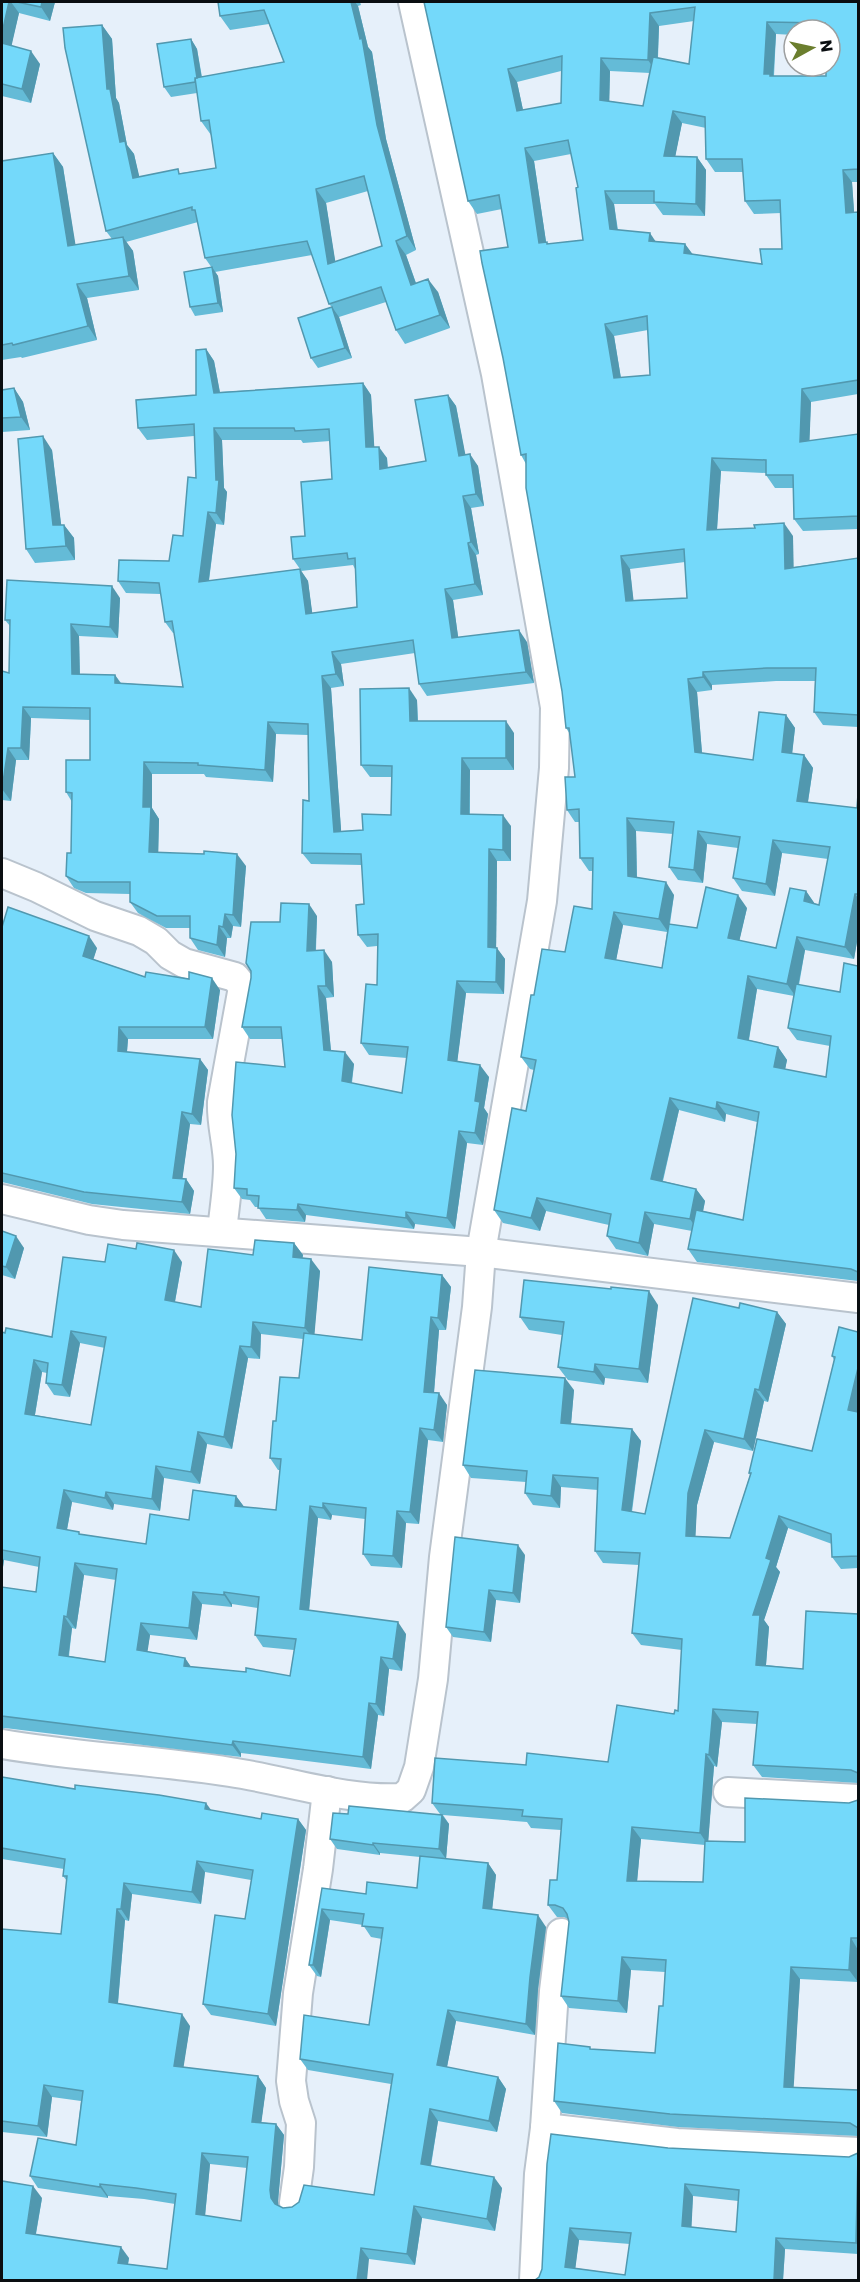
<svg xmlns="http://www.w3.org/2000/svg" width="860" height="2282" font-family="Poppins,sans-serif">
<style>
.lines{fill:none;stroke-linecap:round;stroke-linejoin:round}
.minor-casing{stroke:#b9c3cd;stroke-width:32}
.minor{stroke:#fff;stroke-width:28}
.wall{fill:#64bbd7;fill-rule:evenodd}
.shaded-wall{fill:#5198af}
.building{fill:#74d9fa;stroke:#5198af;stroke-width:1.5;fill-rule:evenodd}
</style>
<rect width="100%" height="100%" fill="#e6f0fa"/>
<g class="lines">
<g class="minor-casing">
<g id="minor">
<path d="M2 873 36 887 95 916 139 931 156 941 170 955 184 963 235 977 243 987 222 1102C221 1125 228 1144 228 1166 228 1188 224 1210 222 1232"/>
<polyline points="2,1199 89,1220 123,1225 481,1252 858,1298"/>
<path d="M2 1744C77 1757 154 1760 230 1772 286 1780 344 1801 402 1798L411 1790 419 1767 433 1679 444 1557 477 1307 481 1252 542 901 554 768 555 707 496 374 413 2"/>
<polyline points="728,1792 858,1799"/>
<polyline points="545,2128 677,2143 858,2152"/>
<polyline points="294,2203 299,2167 301,2123 294,2101 291,2081 298,1993 318,1869 327,1791"/>
<polyline points="534,2280 539,2174 545,2128 554,1991 561,1933"/>
</g>
</g>
<use href="#minor" class="minor"/>
</g>
<g class="wall">
<polygon points="2,2 55,2 50,21 19,13 11,46 40,64 31,103 2,96"/>
<path d="M218 2H360L361 5 358 6 368 47 372 52 386 139 416 250 406 255 416 283 438 292 450 328 405 344 396 330 386 302 339 317 352 358 318 368 311 358 332 307 329 304 312 255 215 272 218 276 223 312 195 316 190 307 212 268 205 258 198 222 126 242 133 251 139 290 87 298 97 340 22 358 21 357 2 360V161L53 153 63 167 75 245 112 239 106 231 102 25 112 39 116 98 119 103 127 145 134 154 139 177 181 173 216 168 211 135 201 121 197 93 171 97 164 87 191 39 197 49 202 77 284 62 269 24 230 30 220 16ZM368 191 382 246 335 262 326 203Z"/>
<path d="M424 2H858V182H852L854 212H858V394L811 402 809 441 858 434V529L803 531 794 519V488H775L766 475V473L721 471 717 530 793 536V567L858 558V727L823 725 814 712 815 681H776L712 685V690L697 692 702 753 753 760 786 715 795 728 792 753 804 755 813 768 808 802 857 808 858 794V936L854 959 805 950 799 985 840 992 858 966V1281L697 1262 688 1249 692 1231 654 1224 648 1256 616 1249 607 1236 609 1225 546 1211 540 1231 503 1223 494 1210 526 1111 534 1070 530 1069 521 1057 534 995 565 952 592 909 593 871H589L580 858 579 822H575L567 810 575 777 570 734 566 728 562 691 526 464 521 455 508 247 502 209 477 214 468 201ZM694 21 689 64 658 58 659 26ZM794 30H830L826 76H774L776 34 794 35ZM561 71V103L523 110 517 82ZM610 71 650 73 643 106 609 101ZM682 123 706 128V159L715 172H743L745 201 754 214 781 213 782 249 762 264 692 254 685 244 656 241 618 230 614 204H655L663 215 705 216 706 170 697 157 675 156ZM571 154 578 187 583 240 549 244 546 242 534 161ZM648 330 650 375 621 378 614 336ZM685 562 687 598 633 600 630 569ZM636 831 673 834 669 867 678 880 703 883 707 844 738 848 733 878 742 891 775 896 782 853 828 859 819 905 814 903 806 891 776 948 739 941 747 908 697 928 670 924 674 895 637 877ZM623 925 667 932 662 968 616 960ZM757 989 794 996 788 1028 797 1040 830 1046 826 1077 785 1069 787 1060 778 1047 749 1040ZM679 1110 725 1122 726 1114 757 1122 743 1220 703 1211 705 1201 696 1189 663 1181Z"/>
<path d="M206 349 214 361 220 392 363 383 371 395 374 447 387 458 388 468 426 461 448 395 456 406 465 455 478 466 484 506 471 508 479 554 476 555 483 595 453 600 458 637 527 642 534 683 427 696 419 684 415 653 341 664 344 686 331 688 341 831 363 830 391 815 392 777H370L361 765 417 700 418 721 514 733V770H470V814L511 826V861H497L496 948 505 959 504 994 466 993 457 1062 489 1077 484 1108 488 1114 483 1145 467 1143 455 1229 415 1224 414 1229 306 1215 305 1222 266 1219 258 1207H255L250 1200 242 1199 234 1188 285 1067 282 1039H250L242 1027 280 922 317 916 316 950 332 962 334 997 326 998 331 1051 354 1064 352 1083 402 1093 407 1058 369 1055 361 1043 377 985V946L367 947 358 935 364 904 362 865 311 864 302 853 309 801 308 735 276 734 273 782 206 777 204 774H152V808L159 819 158 853 246 866 241 927 233 926 231 938H227L225 957 198 950 190 938V928H166L138 913 130 902V894L86 893 74 888 66 876 71 853 72 802 66 792 90 760V720L31 718 29 760H16L11 801 2 800V671L9 673 10 626 5 620 120 598 118 638 79 636 80 674 115 675 121 683 183 687 174 633H173L165 622 161 594 126 593 118 581 169 561 183 536 196 478 194 436 147 440 138 428 196 395ZM222 440H301L303 443 330 441 332 479 305 536 293 559 300 569 209 581 216 524 224 525 227 492 224 488ZM353 565 355 569 357 607 312 613 308 581 301 571Z"/>
<polygon points="14,388 23,402 30,430 2,432 2,390"/>
<polygon points="52,450 61,525 64,525 74,538 75,560 35,563 26,549"/>
<polygon points="2,927 97,948 93,959 145,977 220,990 213,1039 128,1039 127,1052 200,1059 208,1070 201,1125 190,1124 182,1179 186,1179 194,1191 190,1214 92,1204 2,1182"/>
<polygon points="2,1231 24,1248 15,1279 2,1275"/>
<path d="M294 1243 303 1255 302 1258 320 1271 314 1334 362 1340 442 1275 451 1287 446 1330H439L434 1393 447 1405 443 1442 428 1440 419 1524 406 1523 402 1568 371 1566 363 1554 365 1519 332 1515 331 1520 318 1518 309 1610 406 1634 402 1671 389 1669 384 1716 378 1715 371 1769 241 1753V1757L5 1728 2 1729V1587L36 1592 39 1567 4 1560 2 1574V1332L52 1337 105 1262H182L175 1302 201 1307 253 1255ZM261 1334 303 1339 299 1378 276 1421 270 1458 278 1470H280L276 1510 244 1507 236 1496 189 1520 146 1544 80 1534 67 1530 72 1502 113 1510 114 1504 160 1511 164 1478 200 1484 207 1444 232 1449 248 1358 260 1359ZM80 1343 105 1348 91 1425 35 1415 42 1372 47 1373 46 1383 54 1395 70 1397ZM84 1575 116 1580 105 1662 69 1656 72 1628 76 1629ZM202 1604 232 1607V1604L258 1608 255 1635 263 1647 294 1650 290 1676 191 1667 185 1658 147 1651 150 1635 197 1640Z"/>
<polygon points="658,1305 648,1383 605,1378 604,1385 568,1380 558,1367 562,1335 529,1330 520,1317"/>
<path d="M739 1308 777 1312 786 1324 768 1402 764 1401 753 1451 714 1442 697 1505 695 1536 730 1538 750 1475 749 1473 812 1451 834 1360 832 1356 858 1332V1568L841 1569 832 1557V1544L788 1528 776 1567 780 1572 764 1620 769 1627 766 1665 803 1669 858 1614V1783L762 1777 753 1765 757 1724 722 1722 717 1767 714 1766 708 1841 745 1842 858 1800V1982L800 1979 793 2087 858 2090V2136L678 2127 562 2113 554 2101 592 2049 655 2053 663 2006 665 1972 631 1970 627 2013 569 2008 561 1996 569 1922 568 1919 564 1917H557L548 1905 557 1880 561 1830 531 1828 527 1822 443 1815 449 1824 446 1859 488 1863 496 1875 492 1909 546 1927 538 1989 535 2035 456 2021 447 2067 498 2077 506 2089 497 2132 438 2121 431 2166 502 2188 495 2231 422 2218 415 2265 369 2259 2 2280 42 2198 36 2234 129 2258 128 2264 167 2269 175 2204 144 2199 108 2196V2198L38 2188 30 2176 76 2145 81 2101 52 2097 47 2137 2 2132V2135V1929L61 1934 67 1881 63 1876 64 1869 2 1859V1777L261 1819H298L306 1830 276 2026 211 2015 203 2004 245 1919 251 1880 205 1872 201 1904 132 1894 129 1921 125 1920 118 2003 190 2026 183 2067 258 2076 266 2088 261 2122 276 2124 284 2135 278 2201V2205L283 2208 374 2195 391 2084 308 2070 300 2059 369 2025 382 1939 371 1937 363 1925 330 1920 321 1977 317 1976 309 1965 322 1888 366 1894 417 1888 420 1857 380 1853V1855L337 1849 330 1839 348 1814H440L432 1803 526 1765 608 1762 678 1711 682 1650 641 1645 632 1633 639 1565 603 1563 595 1551 598 1490 561 1487 560 1508 533 1505 525 1493 526 1482 471 1478 463 1465 574 1390 571 1424 632 1429 641 1441 632 1512 645 1514ZM641 1839 705 1845 703 1882 637 1881ZM210 2164 247 2168 241 2221 205 2216Z"/>
<polygon points="525,1555 520,1603 496,1600 491,1642 453,1637 446,1627"/>
<path d="M668 2148 849 2157 858 2153V2254L785 2249 783 2280 539 2277 542 2269 547 2164ZM693 2196 738 2201 736 2232 691 2227ZM579 2240 630 2244 625 2275 575 2268Z"/>
</g>
<g class="shaded-wall">
<polygon points="9,2 11,2 19,13 9,57 2,46 2,33"/>
<polygon points="42,2 55,2 50,21 41,7"/>
<polygon points="351,2 355,2 358,6 368,47 372,52 386,139 416,250 407,236 377,125 360,39"/>
<polygon points="650,13 659,26 657,73 648,60"/>
<polygon points="767,22 776,34 773,80 764,74"/>
<polygon points="102,25 112,39 116,98 119,103 127,145 134,154 143,192 133,178 120,142 107,89"/>
<polygon points="191,39 197,49 204,92 197,82"/>
<polygon points="31,51 40,64 31,103 22,89"/>
<polygon points="601,58 610,71 609,113 600,100"/>
<polygon points="508,69 517,82 526,124 517,111"/>
<polygon points="673,111 682,123 673,168 664,156"/>
<polygon points="525,148 534,161 548,255 539,243"/>
<polygon points="53,153 63,167 78,260 68,246"/>
<polygon points="697,157 706,170 705,216 696,204"/>
<polygon points="843,170 852,182 855,225 846,213"/>
<polygon points="316,189 326,203 338,278 328,264"/>
<polygon points="605,191 614,204 619,242 610,229"/>
<polygon points="650,233 658,245 649,241"/>
<polygon points="123,237 133,251 139,290 129,276"/>
<polygon points="396,241 406,255 421,298 411,285"/>
<polygon points="685,244 694,256 684,253"/>
<polygon points="212,267 218,276 223,312 218,303"/>
<polygon points="428,279 438,292 450,328 440,315"/>
<polygon points="77,284 87,298 97,340 88,326"/>
<polygon points="332,307 339,317 352,358 345,348"/>
<polygon points="605,324 614,336 623,391 614,378"/>
<polygon points="206,349 214,361 222,404 214,393"/>
<polygon points="363,383 371,395 375,458 366,447"/>
<polygon points="14,388 23,402 30,430 21,417"/>
<polygon points="802,389 811,402 809,455 800,442"/>
<polygon points="448,395 456,406 468,468 459,456"/>
<polygon points="214,428 222,440 224,488 227,492 224,525 216,513 216,480"/>
<polygon points="43,436 52,450 63,539 53,525"/>
<polygon points="379,447 387,458 388,481 380,469"/>
<polygon points="470,454 478,466 484,506 476,494"/>
<polygon points="712,458 721,471 716,543 707,530"/>
<polygon points="463,496 471,508 479,554 471,542"/>
<polygon points="208,512 216,524 207,594 199,582"/>
<polygon points="784,523 793,536 794,581 785,569"/>
<polygon points="64,525 74,538 75,560 66,546"/>
<polygon points="468,543 476,555 483,595 475,584"/>
<polygon points="621,556 630,569 635,613 626,601"/>
<polygon points="300,569 308,581 314,626 306,614"/>
<polygon points="112,586 120,598 118,638 110,627"/>
<polygon points="445,589 453,600 460,650 452,638"/>
<polygon points="71,624 79,636 80,686 72,674"/>
<polygon points="519,630 527,642 534,683 526,672"/>
<polygon points="332,652 341,664 344,686 336,674"/>
<polygon points="703,672 712,685 712,690 703,677"/>
<polygon points="115,675 123,687 115,683"/>
<polygon points="322,676 331,688 342,843 334,832"/>
<polygon points="688,679 697,692 703,765 695,752"/>
<polygon points="409,688 417,700 418,733 410,721"/>
<polygon points="23,707 31,718 29,760 21,748"/>
<polygon points="786,715 795,728 791,764 782,752"/>
<polygon points="506,721 514,733 514,770 506,758"/>
<polygon points="268,722 276,734 273,782 265,770"/>
<polygon points="8,748 16,760 11,801 2,789"/>
<polygon points="804,755 813,768 806,814 797,801"/>
<polygon points="462,758 470,770 469,826 461,814"/>
<polygon points="144,762 152,774 152,808 159,819 158,864 149,852 143,807"/>
<polygon points="503,815 511,826 511,861 503,850"/>
<polygon points="627,818 636,831 637,889 628,876"/>
<polygon points="698,831 707,844 703,883 694,870"/>
<polygon points="773,840 782,853 775,896 766,884"/>
<polygon points="489,849 497,861 496,959 488,947"/>
<polygon points="237,854 246,866 241,927 233,915"/>
<polygon points="666,882 674,895 668,932 659,919"/>
<polygon points="806,891 815,904 804,901"/>
<polygon points="855,894 858,898 858,936 854,959 845,947"/>
<polygon points="738,895 747,908 737,951 728,938"/>
<polygon points="309,904 317,916 315,963 307,951"/>
<polygon points="614,912 623,925 614,971 605,958"/>
<polygon points="225,914 233,926 231,938 223,927"/>
<polygon points="219,926 227,938 225,957 217,945"/>
<polygon points="89,936 97,948 91,967 83,956"/>
<polygon points="797,937 805,950 796,997 787,984"/>
<polygon points="497,948 505,959 504,994 496,982"/>
<polygon points="324,950 332,962 334,997 326,986"/>
<polygon points="748,976 757,989 747,1050 738,1038"/>
<polygon points="212,978 220,990 213,1039 205,1027"/>
<polygon points="457,981 466,993 456,1072 448,1060"/>
<polygon points="318,986 326,998 332,1062 324,1050"/>
<polygon points="119,1027 128,1039 126,1063 118,1051"/>
<polygon points="778,1047 787,1060 783,1080 774,1067"/>
<polygon points="345,1052 354,1064 350,1093 342,1081"/>
<polygon points="200,1059 208,1070 201,1125 192,1114"/>
<polygon points="480,1065 489,1077 484,1108 488,1114 483,1145 475,1133 475,1101"/>
<polygon points="670,1098 679,1110 660,1191 651,1179"/>
<polygon points="717,1102 726,1114 725,1122 716,1109"/>
<polygon points="182,1112 190,1124 181,1189 173,1178"/>
<polygon points="459,1131 467,1143 455,1229 447,1218"/>
<polygon points="186,1179 194,1191 190,1214 182,1202"/>
<polygon points="696,1189 705,1201 699,1232 690,1219"/>
<polygon points="537,1198 546,1211 540,1231 531,1218"/>
<polygon points="298,1204 306,1215 305,1222 297,1210"/>
<polygon points="406,1212 415,1224 414,1229 406,1218"/>
<polygon points="645,1212 654,1224 648,1256 639,1243"/>
<polygon points="16,1236 24,1248 15,1279 6,1267"/>
<polygon points="294,1243 303,1255 301,1269 293,1257"/>
<polygon points="174,1250 182,1262 173,1312 165,1300"/>
<polygon points="311,1259 320,1271 314,1340 305,1328"/>
<polygon points="442,1275 451,1287 446,1330 438,1318"/>
<polygon points="649,1291 658,1305 648,1383 639,1369"/>
<polygon points="777,1312 786,1324 768,1402 759,1390"/>
<polygon points="431,1317 439,1330 433,1404 424,1392"/>
<polygon points="253,1322 261,1334 260,1359 251,1347"/>
<polygon points="71,1331 80,1343 70,1397 62,1385"/>
<polygon points="240,1346 248,1358 232,1449 224,1437"/>
<polygon points="34,1360 42,1372 33,1426 25,1414"/>
<polygon points="595,1364 605,1378 604,1385 594,1372"/>
<polygon points="858,1368 858,1413 848,1410"/>
<polygon points="565,1378 574,1390 570,1435 561,1423"/>
<polygon points="755,1389 764,1401 753,1451 744,1439"/>
<polygon points="439,1393 447,1405 443,1442 434,1430"/>
<polygon points="420,1428 428,1440 419,1524 410,1512"/>
<polygon points="632,1429 641,1441 630,1522 622,1510"/>
<polygon points="705,1430 714,1442 697,1505 695,1548 686,1536 688,1493"/>
<polygon points="198,1432 207,1444 200,1484 191,1472"/>
<polygon points="156,1466 164,1478 160,1511 152,1499"/>
<polygon points="553,1475 561,1487 560,1508 551,1496"/>
<polygon points="64,1490 72,1502 65,1540 57,1528"/>
<polygon points="106,1492 114,1504 113,1510 105,1498"/>
<polygon points="236,1496 245,1508 235,1506"/>
<polygon points="323,1503 332,1515 331,1520 323,1508"/>
<polygon points="310,1506 318,1518 308,1621 300,1609"/>
<polygon points="397,1511 406,1523 402,1568 393,1556"/>
<polygon points="779,1516 788,1528 776,1567 780,1572 764,1620 769,1627 765,1677 756,1665 753,1615 766,1558"/>
<polygon points="518,1545 525,1555 520,1603 513,1593"/>
<polygon points="2,1557 4,1560 2,1574"/>
<polygon points="75,1563 84,1575 76,1629 67,1617"/>
<polygon points="489,1590 496,1600 491,1642 484,1632"/>
<polygon points="193,1592 202,1604 197,1640 189,1628"/>
<polygon points="224,1592 232,1604 232,1607 224,1595"/>
<polygon points="64,1616 72,1628 67,1667 59,1655"/>
<polygon points="398,1622 406,1634 402,1671 393,1659"/>
<polygon points="141,1623 150,1635 146,1662 137,1650"/>
<polygon points="381,1657 389,1669 384,1716 376,1704"/>
<polygon points="185,1658 193,1670 184,1666"/>
<polygon points="369,1703 378,1715 371,1769 363,1757"/>
<polygon points="713,1709 722,1722 717,1767 709,1755"/>
<polygon points="233,1741 241,1753 241,1757 232,1745"/>
<polygon points="706,1754 714,1766 708,1845 700,1833"/>
<polygon points="206,1803 214,1814 205,1809"/>
<polygon points="442,1815 449,1824 446,1859 439,1849"/>
<polygon points="298,1819 306,1830 276,2026 268,2014"/>
<polygon points="632,1827 641,1839 636,1893 627,1881"/>
<polygon points="373,1843 380,1853 380,1855 373,1845"/>
<polygon points="197,1861 205,1872 201,1904 192,1892"/>
<polygon points="488,1863 496,1875 491,1920 483,1908"/>
<polygon points="124,1883 132,1894 129,1921 121,1909"/>
<polygon points="117,1909 125,1920 117,2013 109,2002"/>
<polygon points="322,1909 330,1920 321,1977 313,1965"/>
<polygon points="538,1915 546,1927 538,1989 535,2035 526,2024 530,1977"/>
<polygon points="851,1938 858,1950 858,1982 849,1970"/>
<polygon points="622,1957 631,1970 627,2013 618,2001"/>
<polygon points="791,1967 800,1979 793,2099 784,2087"/>
<polygon points="448,2010 456,2021 445,2077 437,2065"/>
<polygon points="182,2014 190,2026 182,2077 174,2066"/>
<polygon points="258,2076 266,2088 260,2133 252,2122"/>
<polygon points="498,2077 506,2089 497,2132 489,2121"/>
<polygon points="44,2085 52,2097 47,2137 38,2126"/>
<polygon points="430,2109 438,2121 429,2175 421,2164"/>
<polygon points="276,2124 284,2135 278,2201 279,2210 271,2198 270,2190"/>
<polygon points="202,2153 210,2164 204,2226 196,2214"/>
<polygon points="858,2175 858,2246 856,2243"/>
<polygon points="494,2177 502,2188 495,2231 487,2219"/>
<polygon points="100,2184 108,2196 108,2198 100,2187"/>
<polygon points="685,2184 693,2196 691,2238 682,2226"/>
<polygon points="33,2186 42,2198 34,2244 26,2233"/>
<polygon points="414,2206 422,2218 415,2265 407,2254"/>
<polygon points="570,2228 579,2240 574,2279 565,2267"/>
<polygon points="776,2238 785,2249 783,2280 774,2280"/>
<polygon points="121,2247 129,2258 126,2275 118,2263"/>
<polygon points="361,2248 369,2259 367,2280 357,2280"/>
</g>
<g class="building">
<polygon points="2,2 9,2 2,33"/>
<polygon points="17,2 42,2 41,7"/>
<path d="M218 2H351L360 39 362 38 377 125 407 236 396 241 411 285 428 279 440 315 396 330 381 287 329 304 307 241 205 258 195 210H192V207L106 231 65 48 63 28 102 25 107 89H110L120 142 125 141 133 178 178 169 179 174 216 168 209 120 201 121 195 78 284 62 264 10 220 16ZM364 176 382 246 328 264 316 189Z"/>
<path d="M424 2H858V169L843 170 846 213 858 212V380L802 389 800 442 858 434V516L794 519 793 475H766V460L712 458 707 530 755 528 754 525 784 523 785 569 858 558V715L814 712 816 668H767L703 672V677L688 679 695 752 753 760 759 712 786 715 782 752 804 755 797 801 857 808 858 794V894H855L845 947 797 937 787 984 748 976 738 1038 778 1047 774 1067 826 1077 831 1036 788 1028 796 984 840 992 844 963 858 966V1272L851 1269 688 1249 696 1210 743 1220 759 1112 717 1102 716 1109 670 1098 651 1179 696 1189 690 1219 645 1212 639 1243 607 1236 611 1214 537 1198 531 1218 494 1210 512 1108 526 1111 536 1060 521 1057 531 995H534L542 949 565 952 574 906 592 909 593 858H580L579 809 567 810 565 777H575L569 728H566L562 691 526 488V454L521 455 503 358 482 263 480 251 508 247 499 195 468 201ZM695 7 689 64 653 57 643 106 600 100 601 58 648 60 650 13ZM767 22 825 23V30H830V66H826V76H770V74H764ZM562 56 561 103 517 111 508 69ZM673 111 705 117 706 159H742L745 201 780 200 782 249H760L762 264 684 253 685 244 649 241 650 233 610 229 605 191H654V202L696 204 697 157 664 156ZM568 140 578 187 576 188 583 240 547 244V242L539 243 525 148ZM647 316 650 375 614 378 605 324ZM684 549 687 598 626 601 621 556ZM627 818 674 822 669 867 694 870 698 831 740 837 733 878 766 884 773 840 830 847 819 905 804 901 806 891 790 888 776 948 728 938 738 895 706 887 697 928 669 924 662 968 605 958 614 912 659 919 666 882 628 876Z"/>
<polygon points="191,39 197,78 195,78 195,82 164,87 157,44"/>
<polygon points="2,43 31,51 22,89 2,84"/>
<polygon points="53,153 68,246 123,237 129,276 77,284 88,326 13,345 12,343 2,345 2,161"/>
<polygon points="212,267 218,303 190,307 184,272"/>
<polygon points="332,307 345,348 311,358 298,318"/>
<path d="M206 349 214 393 363 383 366 447H379L380 469 426 461 415 400 448 395 459 456 470 454 476 494 463 496 471 542 468 543 475 584 445 589 452 638 519 630 526 672 419 684 413 640 332 652 336 674 322 676 334 832 363 830 362 814 391 815 392 766 361 765 360 689 409 688 410 721H506V758H462L461 814 503 815V850L489 849 488 947 497 948 496 982 457 981 448 1060 480 1065 475 1101 480 1102 475 1133 459 1131 447 1218 406 1212V1218L298 1204 297 1210 258 1208 259 1196 247 1195V1189L234 1188 236 1154 232 1115 236 1062 285 1067 281 1027H242L251 978V971L246 963 251 922H280L281 903 309 904 307 951 324 950 326 986H318L324 1050 345 1052 342 1081 402 1093 408 1047 361 1043 366 984 377 985 378 934 358 935 356 905 364 904 361 854 302 853 303 800 309 801 308 724 268 722 265 770 198 765V763L144 762 143 807H151L149 852 204 854V851L237 854 233 915 225 914 223 927 219 926 217 945 190 938V916H157L130 902V882H78L66 876 67 853H71L72 793 66 792V760H90V708L23 707 21 748H8L2 789V671L9 673 10 620H5L7 580 112 586 110 627 71 624 72 674 115 675V683L183 687 172 621 165 622 159 583 118 581 119 560 169 561 173 535 183 536 188 477 196 478 194 424 138 428 136 400 196 395V350ZM214 428H294L295 431 329 429 332 479 301 482 305 536 291 537 293 559 347 553 348 559 355 558 357 607 306 614 300 569 199 582 208 512 216 513 219 480H216Z"/>
<polygon points="14,388 21,417 2,418 2,390"/>
<polygon points="43,436 53,525 64,525 66,546 26,549 18,439"/>
<polygon points="8,907 89,936 83,956 145,977 146,972 189,979 189,972 212,978 205,1027 119,1027 118,1051 200,1059 192,1114 182,1112 173,1178 186,1179 182,1202 84,1192 2,1173 2,927"/>
<polygon points="2,1231 16,1236 6,1267 2,1266"/>
<path d="M255 1240 294 1243 293 1257 311 1259 305 1328 253 1322 251 1347 240 1346 224 1437 198 1432 191 1472 156 1466 152 1499 106 1492 105 1498 64 1490 57 1528 79 1532V1534L146 1544 150 1514 189 1520 193 1490 236 1496 235 1506 276 1510 281 1459 270 1458 273 1421H276L280 1377 299 1378 304 1333 362 1340 369 1267 442 1275 438 1318 431 1317 424 1392 439 1393 434 1430 420 1428 410 1512 397 1511 393 1556 363 1554 366 1508 323 1503V1508L310 1506 300 1609 398 1622 393 1659 381 1657 376 1704 369 1703 363 1757 233 1741 232 1745 2 1716V1587L36 1592 40 1557 2 1550V1332L5 1333 6 1328 52 1337 63 1257 105 1262 108 1244 136 1249 137 1243 174 1250 165 1300 201 1307 208 1249 253 1255ZM71 1331 106 1337 91 1425 25 1414 34 1360 48 1363 46 1383 62 1385ZM75 1563 117 1569 105 1662 59 1655 64 1616 67 1617ZM193 1592 224 1595V1592L259 1597 255 1635 296 1639 290 1676 246 1668V1672L184 1666 185 1658 137 1650 141 1623 189 1628Z"/>
<polygon points="524,1280 611,1289 611,1287 649,1291 639,1369 595,1364 594,1372 558,1367 564,1322 520,1317"/>
<polygon points="693,1298 739,1308 740,1303 777,1312 759,1390 755,1389 744,1439 705,1430 688,1493 686,1536 730,1538 751,1473 749,1473 757,1439 812,1451 835,1357 832,1356 839,1327 858,1332 858,1368 848,1410 858,1412 858,1556 832,1557 831,1534 779,1516 766,1558 771,1560 753,1615 760,1615 756,1665 803,1669 806,1611 858,1614 858,1773 851,1770 753,1765 758,1712 713,1709 709,1755 706,1754 700,1833 632,1827 627,1881 703,1882 705,1841 745,1842 745,1798 849,1803 858,1800 858,1938 851,1938 849,1970 791,1967 784,2087 858,2090 858,2128 850,2123 670,2114 554,2101 558,2043 590,2047 590,2049 655,2053 659,2006 663,2006 666,1960 622,1957 618,2001 561,1996 569,1922 567,1914 563,1908 555,1905 548,1905 550,1880 557,1880 562,1819 522,1816 523,1810 432,1803 435,1758 526,1765 527,1753 608,1762 617,1705 674,1714 675,1710 678,1711 682,1639 632,1633 640,1553 595,1551 598,1478 553,1475 551,1496 525,1493 527,1471 463,1465 475,1370 565,1378 561,1423 632,1429 622,1510 645,1514"/>
<polygon points="455,1537 518,1545 513,1593 489,1590 484,1632 446,1627"/>
<path d="M2 1777 75 1789V1785L159 1795 206 1803 205 1809 261 1819 262 1813 298 1819 268 2014 203 2004 215 1915 245 1919 253 1870 197 1861 192 1892 124 1883 121 1909H117L109 2002 182 2014 174 2066 258 2076 252 2122 276 2124 270 2190 271 2198 275 2204 283 2208 292 2207 299 2202 304 2185 374 2195 393 2074 300 2059 304 2015 369 2025 383 1928 362 1926 364 1914 322 1909 313 1965H309L322 1888 366 1894 367 1882 417 1888 420 1856 488 1863 483 1908 538 1915 530 1977 526 2024 448 2010 437 2065 498 2077 489 2121 430 2109 421 2164 494 2177 487 2219 414 2206 407 2254 361 2248 357 2280H2V2181L33 2186 26 2233 121 2247 118 2263 167 2269 176 2194 136 2188 100 2184V2187L30 2176 38 2138 76 2145 83 2091 44 2085 38 2126 2 2121V1929L61 1934 67 1876H63L65 1859 2 1848ZM202 2153 248 2157 241 2221 196 2214Z"/>
<polygon points="349,1806 442,1815 439,1849 373,1843 373,1845 330,1839 333,1813 348,1814"/>
<path d="M551 2134 668 2148 849 2157 858 2153 856 2243 776 2238 774 2280H535L539 2277 542 2269 547 2164ZM685 2184 739 2190 736 2232 682 2226ZM570 2228 631 2233 625 2275 565 2267Z"/>
</g>
<rect width="860" height="2282" fill="none" stroke="#0a0e11" stroke-width="6"/>
<g transform="translate(812 48) rotate(82)"><circle r="28" fill="#ffffff" stroke="#9d9fa0" stroke-width="1.5"/>
<path d="M0-4.5L10 22L0 15L-10 22Z" fill="#6b7e2e"/>
<text y="-9" font-size="16" font-weight="bold" text-anchor="middle" fill="#0a0e11">N</text>
</g>
</svg>
